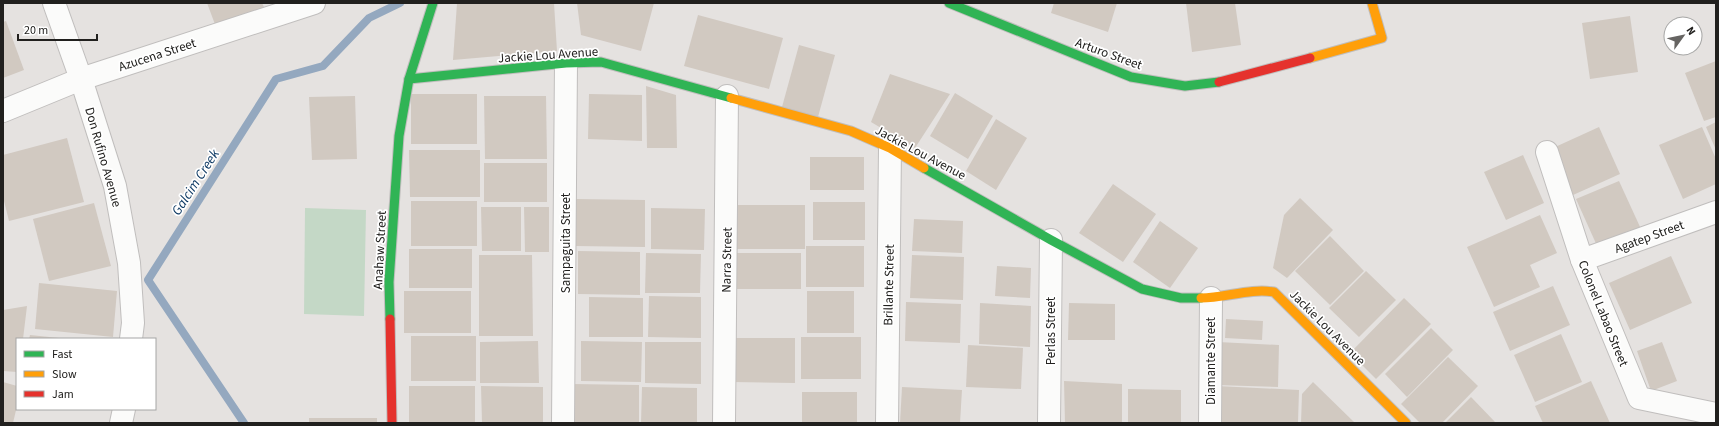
<svg xmlns="http://www.w3.org/2000/svg" width="1719" height="426" font-family="'Source Sans 3',sans-serif">
<style>
.green{fill:#c4d8c6}
.lines{fill:none;stroke-linecap:round;stroke-linejoin:round}
.stream{stroke:#94a8bf;stroke-width:8}
.building{fill:#d1c9c1}
.street-casing{stroke:#c0bebd;stroke-width:24}
.fast-casing{stroke:#c0bebd;stroke-width:11}
.slow-casing{stroke:#c0bebd;stroke-width:11}
.jam-casing{stroke:#c0bebd;stroke-width:11}
.street{stroke:#fbfbfa;stroke-width:22}
.fast{stroke:#30b455;stroke-width:9}
.slow{stroke:#ff9f0a;stroke-width:9}
.jam{stroke:#e5322d;stroke-width:9}
.labels{text-anchor:middle;stroke-width:3.5;stroke-linejoin:round;paint-order:stroke}
.street-label{font-size:13px;fill:#21201e;stroke:#fff}
.water-label{font-size:14px;font-style:italic;fill:#06335f;stroke:#fff}
</style>
<rect width="100%" height="100%" fill="#e5e2e0"/>
<polygon class="green" points="305,208 366,210 364,316 304,314"/>
<g class="lines">
<polyline class="stream" points="244,423 148,280 276,79 323,66 369,18 400,3"/>
</g>
<g class="building">
<polygon points="207,3 262,3 264,7 216,27"/>
<polygon points="457,3 554,3 557,51 453,60"/>
<polygon points="577,3 654,3 641,51 581,35"/>
<polygon points="1054,3 1117,3 1108,32 1051,13"/>
<polygon points="1186,3 1235,3 1241,45 1192,52"/>
<polygon points="698,15 783,38 769,89 684,66"/>
<polygon points="1630,16 1638,72 1590,79 1582,23"/>
<polygon points="6,21 24,70 3,78 3,22"/>
<polygon points="799,45 835,55 818,117 782,107"/>
<polygon points="1716,61 1716,117 1704,121 1685,73"/>
<polygon points="890,74 950,94 915,148 871,122"/>
<polygon points="646,86 676,95 677,148 647,148"/>
<polygon points="955,93 993,116 968,159 930,136"/>
<rect x="411" y="94" width="66" height="50"/>
<polygon points="589,94 642,95 642,141 588,139"/>
<polygon points="355,96 357,159 312,160 309,97"/>
<polygon points="484,96 546,96 547,159 485,159"/>
<polygon points="996,119 1027,138 996,190 966,171"/>
<polygon points="1716,122 1716,150 1706,127"/>
<polygon points="1599,127 1620,174 1573,195 1553,148"/>
<polygon points="1702,127 1716,159 1716,184 1683,199 1659,145"/>
<polygon points="67,138 84,202 9,221 3,197 3,155"/>
<polygon points="409,150 480,150 480,197 410,197"/>
<polygon points="1523,155 1544,203 1506,220 1484,172"/>
<rect x="810" y="157" width="54" height="33"/>
<rect x="484" y="163" width="63" height="39"/>
<polygon points="1619,181 1641,229 1598,248 1576,199"/>
<polygon points="1113,184 1156,214 1123,262 1079,233"/>
<polygon points="1300,198 1333,230 1287,278 1273,268 1284,215"/>
<polygon points="576,199 645,200 645,247 575,246"/>
<rect x="411" y="201" width="66" height="45"/>
<rect x="813" y="202" width="52" height="38"/>
<polygon points="94,203 111,266 49,281 33,219"/>
<rect x="735" y="205" width="70" height="44"/>
<polygon points="481,207 521,207 521,251 482,251"/>
<polygon points="524,207 549,207 549,252 525,252"/>
<polygon points="651,208 705,209 704,250 651,249"/>
<polygon points="1540,215 1557,253 1530,265 1540,287 1494,307 1467,247"/>
<polygon points="914,219 963,221 962,253 912,251"/>
<polygon points="1160,221 1198,248 1170,288 1133,262"/>
<polygon points="1330,236 1364,271 1330,305 1295,271"/>
<rect x="806" y="246" width="58" height="41"/>
<rect x="409" y="249" width="63" height="39"/>
<polygon points="578,251 640,252 640,295 578,294"/>
<polygon points="646,253 701,254 700,293 645,293"/>
<rect x="732" y="253" width="69" height="36"/>
<polygon points="479,255 532,255 533,336 479,336"/>
<polygon points="912,255 964,257 963,300 910,298"/>
<polygon points="1671,256 1692,303 1630,330 1609,283"/>
<polygon points="997,266 1031,268 1030,298 995,296"/>
<polygon points="1366,271 1396,300 1359,337 1329,308"/>
<polygon points="39,283 117,291 113,337 35,329"/>
<polygon points="1553,286 1570,325 1510,351 1493,312"/>
<rect x="404" y="291" width="67" height="42"/>
<rect x="807" y="291" width="47" height="42"/>
<polygon points="649,296 701,297 701,338 648,337"/>
<polygon points="589,297 643,298 643,337 589,337"/>
<polygon points="1404,298 1431,324 1376,379 1350,353"/>
<polygon points="906,302 961,304 960,343 905,341"/>
<polygon points="980,303 1031,306 1030,347 979,344"/>
<polygon points="1069,303 1115,304 1115,340 1068,340"/>
<polygon points="27,306 23,339 17,339 17,372 3,371 3,310"/>
<polygon points="1226,319 1263,321 1262,340 1225,338"/>
<polygon points="1431,328 1453,350 1407,397 1385,374"/>
<polygon points="1561,334 1582,382 1535,402 1514,355"/>
<polygon points="30,335 59,338 59,339 29,339"/>
<rect x="411" y="336" width="65" height="45"/>
<rect x="801" y="337" width="60" height="42"/>
<polygon points="732,338 795,338 795,383 732,382"/>
<polygon points="538,341 539,383 480,383 480,342"/>
<polygon points="581,341 642,342 641,382 581,381"/>
<polygon points="645,342 701,342 701,384 645,383"/>
<polygon points="1218,342 1279,345 1278,387 1216,385"/>
<polygon points="1662,342 1677,381 1651,391 1637,351"/>
<polygon points="968,345 1023,348 1021,389 966,387"/>
<polygon points="1448,357 1478,386 1442,423 1420,423 1401,404"/>
<polygon points="1064,381 1122,384 1122,423 1065,423"/>
<polygon points="1591,381 1610,423 1543,423 1535,406"/>
<polygon points="3,382 17,386 17,406 13,423 3,423"/>
<polygon points="1313,382 1355,423 1301,423 1302,394"/>
<polygon points="572,384 639,385 639,423 572,423"/>
<rect x="409" y="386" width="66" height="37"/>
<polygon points="481,386 543,387 543,423 482,423"/>
<polygon points="1217,386 1299,390 1298,423 1215,423"/>
<polygon points="642,387 697,388 697,423 641,423"/>
<polygon points="902,387 962,390 960,423 900,423"/>
<polygon points="1128,389 1181,390 1181,423 1128,423"/>
<rect x="802" y="392" width="55" height="31"/>
<polygon points="1471,397 1496,423 1445,423"/>
<rect x="309" y="418" width="68" height="5"/>
</g>
<g class="lines">
<g class="street-casing">
<g id="street">
<polyline points="54,3 81,79 115,186 129,263 133,323 131,339"/>
<polyline points="3,111 81,79 314,3"/>
<polyline points="1547,152 1582,260 1639,398 1716,414"/>
<polyline points="1582,260 1716,212"/>
<polyline points="121,423 124,409"/>
<polyline points="563,423 566,63"/>
<polyline points="724,423 727,96"/>
<polyline points="887,423 890,148"/>
<polyline points="1049,423 1051,240"/>
<polyline points="1210,423 1211,298"/>
</g>
</g>
<g class="fast-casing">
<g id="fast">
<polyline points="949,3 1131,77 1185,86 1219,82"/>
<polyline points="409,79 566,63 601,62 731,98"/>
<polyline points="924,168 1051,240 1142,289 1181,298 1201,298"/>
<polyline points="390,319 389,282 399,136 409,79 433,3"/>
</g>
</g>
<g class="slow-casing">
<g id="slow">
<polyline points="1310,58 1382,38 1372,3"/>
<polyline points="731,98 851,131 890,148 924,168"/>
<path d="M1201 298C1225 298 1250 288 1274 292L1406 423"/>
</g>
</g>
<g class="jam-casing">
<g id="jam">
<polyline points="1219,82 1310,58"/>
<polyline points="390,319 392,423"/>
</g>
</g>
<use href="#street" class="street"/>
<use href="#fast" class="fast"/>
<use href="#slow" class="slow"/>
<use href="#jam" class="jam"/>
</g>
<g class="labels">
<g class="street-label">
<text transform="translate(1109 53) rotate(20)" y="5">Arturo Street</text>
<text transform="translate(157 54) rotate(-18)" y="5">Azucena Street</text>
<text transform="translate(548 54) rotate(-4)" y="5">Jackie Lou Avenue</text>
<text transform="translate(921 152) rotate(28)" y="5">Jackie Lou Avenue</text>
<text transform="translate(104 157) rotate(74)" y="5">Don Rufino Avenue</text>
<text transform="translate(1649 236) rotate(-20)" y="5">Agatep Street</text>
<text transform="translate(565 243) rotate(-90)" y="5">Sampaguita Street</text>
<text transform="translate(379 250) rotate(-87)" y="5">Anahaw Street</text>
<text transform="translate(726 260) rotate(-89)" y="5">Narra Street</text>
<text transform="translate(888 285) rotate(-89)" y="5">Brillante Street</text>
<text transform="translate(1604 313) rotate(68)" y="5">Colonel Labao Street</text>
<text transform="translate(1328 327) rotate(45)" y="5">Jackie Lou Avenue</text>
<text transform="translate(1050 331) rotate(-90)" y="5">Perlas Street</text>
<text transform="translate(1210 361) rotate(-90)" y="5">Diamante Street</text>
</g>
<g class="water-label">
<text transform="translate(195 182) rotate(-57)" y="5">Galcim Creek</text>
</g>
</g>
<rect width="1719" height="426" fill="none" stroke="#21201e" stroke-width="8"/>
<rect x="16" y="338" width="140" height="72" fill="#ffffff" stroke="#a6a6a5"/>
<rect x="24" y="351" width="20" height="6" fill="#30b455" stroke="#a6a6a5"/>
<text x="52" y="358" font-size="12" fill="#21201e">Fast</text>
<rect x="24" y="371" width="20" height="6" fill="#ff9f0a" stroke="#a6a6a5"/>
<text x="52" y="378" font-size="12" fill="#21201e">Slow</text>
<rect x="24" y="391" width="20" height="6" fill="#e5322d" stroke="#a6a6a5"/>
<text x="52" y="398" font-size="12" fill="#21201e">Jam</text>
<g transform="translate(1683 36) rotate(57)"><circle r="19" fill="#ffffff" stroke="#a6a6a5"/>
<path d="M0-3L7 15L0 10L-7 15Z" fill="#666462"/>
<text y="-6" font-size="11" font-weight="bold" text-anchor="middle" fill="#21201e">N</text>
</g>
<path d="M18 34v6h79v-6" fill="none" stroke="#21201e" stroke-width="2"/>
<text x="24" y="34" font-size="12" fill="#21201e" stroke="#ffffff" stroke-width="3" paint-order="stroke">20 m</text>
</svg>
